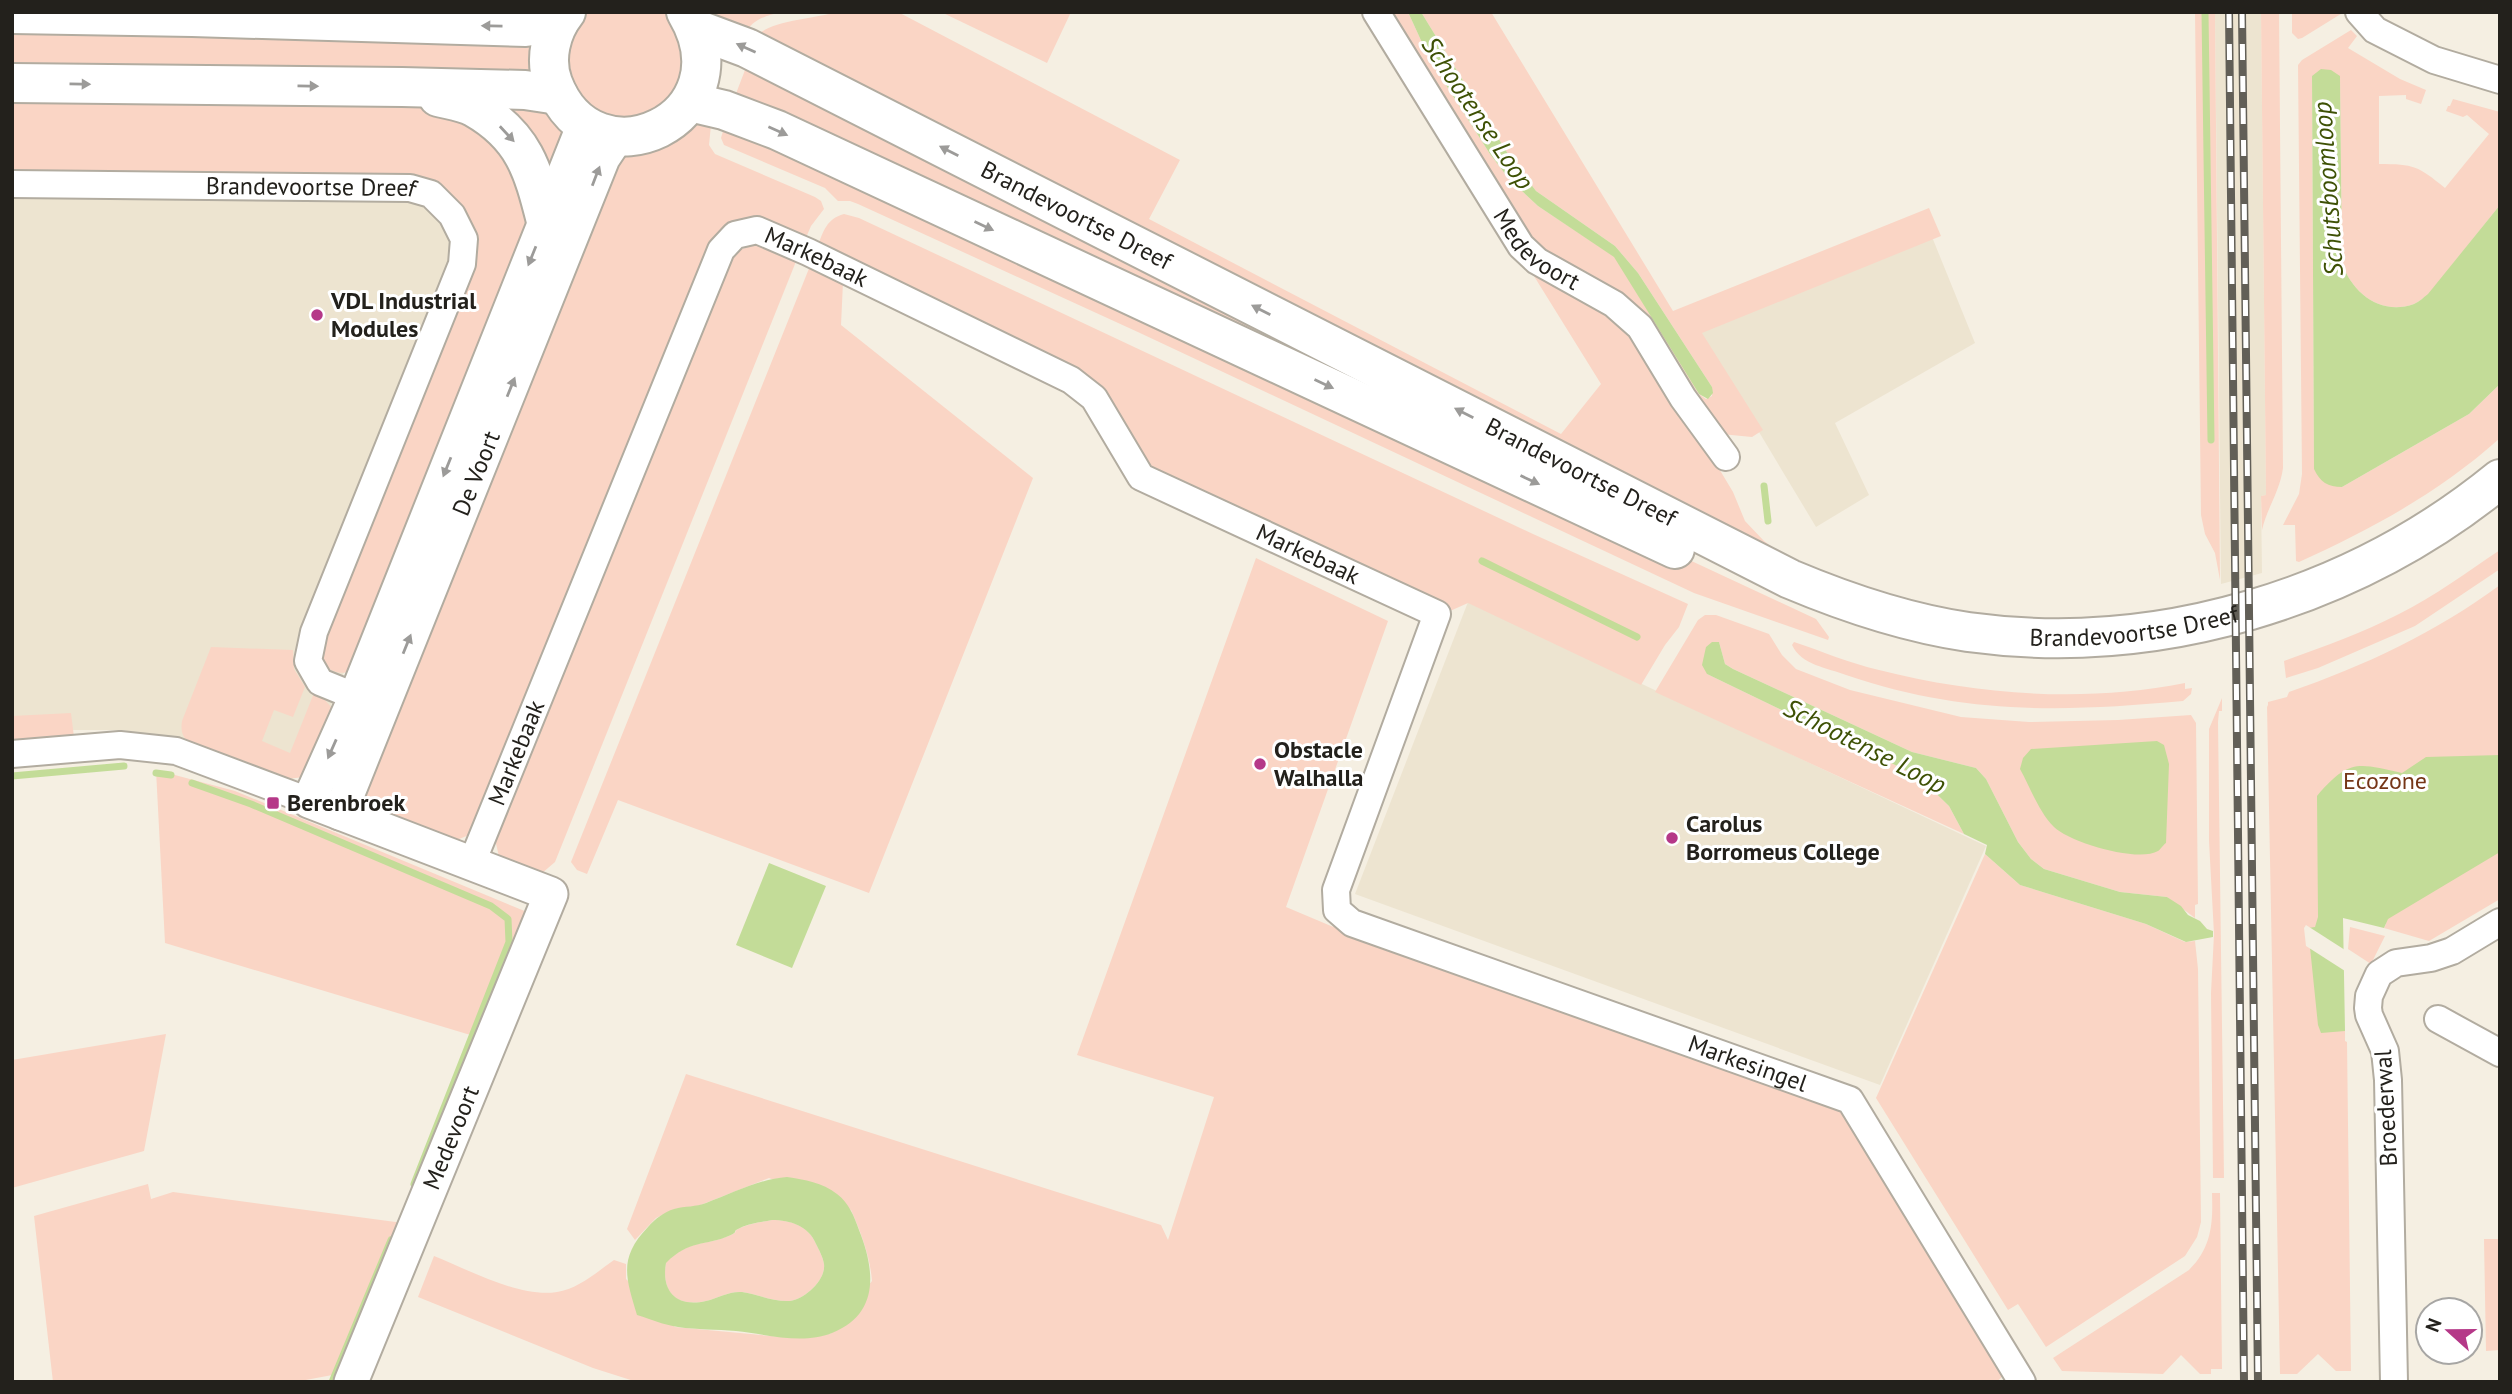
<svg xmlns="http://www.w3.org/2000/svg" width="2512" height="1394" font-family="'PT Sans',sans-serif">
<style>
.built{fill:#ede4d0}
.green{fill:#fad5c5}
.water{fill:#c3dc98;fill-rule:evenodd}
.pier{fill:#f5efe2}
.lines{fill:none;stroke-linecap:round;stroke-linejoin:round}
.stream{stroke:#c3dc98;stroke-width:7}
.minor-casing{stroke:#b2aca0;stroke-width:30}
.tertiary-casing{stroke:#b2aca0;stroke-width:37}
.secondary-casing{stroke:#b2aca0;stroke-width:42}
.minor{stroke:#fff;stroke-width:26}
.tertiary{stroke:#fff;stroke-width:33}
.secondary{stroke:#fff;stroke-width:38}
.rail-casing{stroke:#625f57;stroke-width:8}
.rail{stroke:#fff;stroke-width:5;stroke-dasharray:16;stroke-linecap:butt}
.oneway{fill:#9c9b99}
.poi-dot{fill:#b53888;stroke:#fff;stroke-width:2.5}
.labels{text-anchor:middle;stroke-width:6;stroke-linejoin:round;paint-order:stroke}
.street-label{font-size:24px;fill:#23211c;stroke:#fff}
.poi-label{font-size:24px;font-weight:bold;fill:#23211c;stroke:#fff;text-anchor:start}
.park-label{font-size:24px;fill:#753617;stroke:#fff}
.water-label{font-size:26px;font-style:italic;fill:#3e5105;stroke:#fff}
</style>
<rect width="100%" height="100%" fill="#f5efe2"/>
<g class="built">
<polygon points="2215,12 2261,12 2266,495 2261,496 2262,573 2221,584"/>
<polygon points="12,124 419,129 511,236 305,774 287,781 186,742 122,730 65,730 12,735"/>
<polygon points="1930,232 1975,343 1835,423 1869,495 1816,527 1696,327"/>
<polygon points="1468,602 1986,846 1880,1085 1355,894"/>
</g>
<g class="green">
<polygon points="583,12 668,12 689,55 674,98 645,118 604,118 574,97 564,44"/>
<path d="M698 12H781C766 16 756 18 747 30Z"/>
<path d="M836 12H898L1180 160 1149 219 1561 434 1601 384 1514 244 1640 337 1733 492 1745 521 1764 541 1830 589 759 35C768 21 819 18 836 12Z"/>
<polygon points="941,12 1071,12 1047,63"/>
<polygon points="1384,12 1408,12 1430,60 1490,154 1509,179 1538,206 1615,257 1699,394 1706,399 1712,396 1712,387 1638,273 1615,246 1536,191 1508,154 1421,12 1491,12 1673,311 1929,208 1941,236 1702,333 1763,430 1752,437 1721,434 1648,330 1530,246"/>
<polygon points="2195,12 2215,12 2220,580 2215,553 2205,534 2201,515"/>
<path d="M2261 12H2279L2283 468C2280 491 2267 508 2262 530L2261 496 2266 495Z"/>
<polygon points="2292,12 2344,12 2302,38 2298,39 2292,33"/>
<polygon points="12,28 541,32 541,80 12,76"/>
<path d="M2351 30 2357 36 2348 48 2400 79 2426 90 2421 104 2406 99V95L2379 96V164C2414 164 2418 166 2445 188L2489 134 2467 115 2463 117 2446 111 2448 106H2450L2453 99 2500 112V205L2428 295C2424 297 2419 302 2414 304 2381 316 2352 293 2342 263L2340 76H2312L2314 469 2342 487 2469 414 2500 384V438C2440 492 2372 529 2299 562L2296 561 2295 525H2283L2299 494 2302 474 2298 65 2302 60Z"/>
<polygon points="750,57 1709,547 732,104"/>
<polygon points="472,93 544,101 566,135 548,194"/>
<path d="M12 97 428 101 501 139 531 228 352 671C334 677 322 667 320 649L464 276 449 199 12 174Z"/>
<polygon points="727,117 1125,297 1816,619 1829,637 1828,640 1694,593 1140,333 858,204 850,201 838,201 825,188 724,145 721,138"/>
<path d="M689 119 711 125 709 145 715 154 815 197 821 201 824 209 811 226 805 240C776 228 743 205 717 233L478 821 469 835 442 846 370 814 361 803 605 166Z"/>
<path d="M844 214 859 218 1533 534 1688 604 1679 627 1665 645 1641 685 1468 603 1450 611 1154 474 1099 388 817 247C824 231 826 219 844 214Z"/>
<polygon points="763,242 797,259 555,862 541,874 500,861 495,839 733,252"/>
<polygon points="810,266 843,282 841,325 1033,478 869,893 618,800 587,874 577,870 571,862"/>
<path d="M2500 550V569L2415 626 2318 668 2286 678 2284 661C2323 647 2362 633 2399 614 2435 596 2467 572 2500 550Z"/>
<path d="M1256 558 1388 621 1286 907 1331 926 1843 1109 2006 1372 1997 1382H637L593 1368 418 1297 434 1256C469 1270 520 1298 557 1292 578 1289 597 1272 614 1260L626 1264V1279L675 1327 782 1337 830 1334 872 1281C870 1256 861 1233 851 1210L769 1178 698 1206 675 1209 656 1218 635 1240 627 1229 686 1074 1161 1225 1168 1240 1214 1097 1077 1055Z"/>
<path d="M2500 585V899L2429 941 2384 928 2386 924 2339 912 2340 1031H2345V1041L2347 1042 2351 1371H2336L2318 1354 2297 1374H2280L2267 705 2268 707V702L2287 697 2289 692C2364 666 2435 633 2500 585Z"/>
<polygon points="1705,615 1716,615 1769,634 1782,655 1796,669 1850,690 1961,717 2029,722 2118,720 2191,715 2196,723 2198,904 2195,905 2195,918 2167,897 2120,892 2044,869 2031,859 2018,842 1986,779 1976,768 1912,752 1733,669 1725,664 1719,642 1707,674 1918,776 1949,806 1964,834 1655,692 1698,620"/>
<path d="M1794 642C1824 652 1849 663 1879 670 1978 695 2084 703 2185 683V689L2192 688 2191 694 2183 701C2062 712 1963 715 1846 675 1828 668 1801 665 1792 645Z"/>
<path d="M211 647 293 650 294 669 305 687 293 717 274 710 262 741 290 753 314 693 323 698 333 709 306 777 284 779 194 746C184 739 180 734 182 721Z"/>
<polygon points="2222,698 2222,711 2219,711 2218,722 2224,1178 2213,1178 2211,993 2214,934 2209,841 2209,729"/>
<polygon points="71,713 74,737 12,744 12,716"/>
<polygon points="156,770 235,791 527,912 477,1037 165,943"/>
<polygon points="1985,854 2020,885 2146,924 2185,942 2195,941 2198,969 2201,1222 2197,1237 2185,1256 2046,1347 2018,1304 2008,1310 1876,1098"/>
<polygon points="2350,927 2385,936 2371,964 2348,949"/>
<polygon points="166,1034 144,1151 12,1188 12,1060"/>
<polygon points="148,1184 151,1199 173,1192 403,1223 343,1373 295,1382 53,1382 34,1216"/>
<path d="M2212 1193H2220L2222 1369H2211V1374H2200L2181 1355 2163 1374 2062 1371 2053 1358 2189 1270C2212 1247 2213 1223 2212 1193Z"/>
<path d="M772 1220C791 1220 809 1226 816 1244 819 1250 823 1257 824 1264 826 1280 805 1299 790 1301 773 1302 758 1294 742 1292 729 1291 718 1298 706 1301 675 1308 661 1291 666 1262 692 1238 703 1247 731 1235 741 1230 730 1233 740 1228 750 1223 762 1222 772 1220Z"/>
<polygon points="2484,1239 2500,1239 2500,1350 2486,1351"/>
</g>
<g class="water">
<polygon points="1408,12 1421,12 1508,154 1536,191 1615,246 1638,273 1712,387 1713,393 1708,399 1699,394 1614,257 1538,206 1509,179 1490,154 1430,60"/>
<path d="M2321 69 2331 70 2340 76 2342 263C2352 293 2381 316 2414 304 2419 302 2424 297 2428 294L2500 205V384L2469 414 2342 487C2328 487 2320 482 2314 469L2312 76Z"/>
<polygon points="1712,642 1719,642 1725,664 1733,669 1912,752 1976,768 1986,779 2018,842 2031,859 2044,869 2120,892 2167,897 2181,906 2188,915 2200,921 2207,929 2213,931 2213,937 2186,942 2146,924 2020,885 1985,854 1987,845 1964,834 1949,806 1918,776 1707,674 1702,665 1706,647"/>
<path d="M2157 741 2164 745 2169 764 2166 843C2164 844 2160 850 2158 851 2138 863 2069 842 2054 827 2039 812 2030 787 2020 769L2023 758 2031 749Z"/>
<path d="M2500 755V852L2388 919 2384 928 2343 918 2345 1031 2321 1033 2318 1025 2308 928 2315 927 2318 917 2317 796C2349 759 2357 763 2402 773L2426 757Z"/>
<polygon points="769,863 826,886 792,968 736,945"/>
<path d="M787 1177C805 1180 822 1182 837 1194 849 1203 854 1216 859 1230 875 1270 880 1314 832 1333 802 1345 766 1334 736 1331 717 1329 697 1330 678 1327 664 1325 650 1319 637 1315 626 1278 618 1258 648 1227 655 1219 664 1212 674 1209 685 1206 696 1207 706 1203 733 1193 759 1179 787 1177ZM772 1220C790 1220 809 1226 816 1244 819 1250 823 1257 824 1264 826 1280 805 1299 790 1301 773 1302 758 1294 742 1292 729 1291 718 1298 706 1301 676 1308 661 1291 666 1263 690 1239 704 1247 731 1235 740 1230 730 1233 740 1228 749 1223 762 1222 772 1220Z"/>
</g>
<polygon class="pier" points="2306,925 2345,950 2345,971 2306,946 2304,928"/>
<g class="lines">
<g class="stream">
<polyline points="2205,12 2211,440"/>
<polyline points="1764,486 1768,521"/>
<polyline points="1482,561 1637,637"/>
<polyline points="156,773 171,775"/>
<polyline points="12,776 124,766"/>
<polyline points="192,783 251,804 491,906 508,919 509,942 414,1184"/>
<polyline points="332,1382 391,1240"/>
</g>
<g class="minor-casing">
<g id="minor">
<path id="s1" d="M1376 12 1521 246 1537 261 1614 304 1640 327 1683 398 1726 457"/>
<polyline points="2359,12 2375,30 2434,60 2500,80"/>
<path id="s2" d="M12 184 410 188 431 194 452 215 464 239 462 264 314 632 308 661 320 682 374 704"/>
<polyline points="12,754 120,745 176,751 309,801"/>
<path id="s3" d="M471 865 721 250 735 235 757 230 808 252 1071 380 1094 398 1141 477 1437 614 1336 890 1337 910 1352 923 1850 1100 2022 1382"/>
<polyline points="2438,1019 2500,1053"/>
<polyline points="2394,1382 2388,1080 2385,1051 2369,1015 2368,1008 2369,996 2379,974 2396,963 2431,958 2452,951 2500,922"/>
</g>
</g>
<g class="tertiary-casing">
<g id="tertiary">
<path id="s4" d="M340 813 603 158 617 137"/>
<path id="s5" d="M351 1382 551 894 309 801 356 696 584 124"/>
</g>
</g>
<g class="secondary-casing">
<g id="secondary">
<path d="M566 12C551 31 544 59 553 83 594 191 750 119 686 12"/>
<polyline points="12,14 192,17 526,27 560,20"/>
<path id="s6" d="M696 29 747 48 1790 579C1847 603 1907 623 1968 632 2157 658 2353 599 2500 479"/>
<polyline points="12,83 402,87 525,90 558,95"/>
<path d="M438 97C450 100 465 102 475 108 524 136 533 170 546 221"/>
<polyline points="690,102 724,110 777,130 1675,549"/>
</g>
</g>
<use href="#minor" class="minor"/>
<use href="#tertiary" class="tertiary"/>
<use href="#secondary" class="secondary"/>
<g class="rail-casing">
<g id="rail">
<polyline points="2229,12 2244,1382"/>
<polyline points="2242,12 2258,1382"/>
</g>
</g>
<use href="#rail" class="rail"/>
</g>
<defs><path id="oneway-solid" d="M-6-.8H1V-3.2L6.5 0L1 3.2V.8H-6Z" transform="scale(1.75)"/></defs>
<g class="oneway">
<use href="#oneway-solid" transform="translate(492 26) rotate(-179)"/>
<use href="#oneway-solid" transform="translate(746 48) rotate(-156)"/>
<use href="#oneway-solid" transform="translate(80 84) rotate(1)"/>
<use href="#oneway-solid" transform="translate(308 86) rotate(1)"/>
<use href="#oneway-solid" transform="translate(778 131) rotate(24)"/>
<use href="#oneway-solid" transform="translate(507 134) rotate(47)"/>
<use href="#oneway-solid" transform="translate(949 151) rotate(-153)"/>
<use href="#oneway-solid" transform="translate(596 176) rotate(-69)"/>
<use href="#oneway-solid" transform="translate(984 226) rotate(25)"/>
<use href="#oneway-solid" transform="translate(532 256) rotate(112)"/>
<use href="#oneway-solid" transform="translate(1261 310) rotate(-153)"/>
<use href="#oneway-solid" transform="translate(1324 384) rotate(25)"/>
<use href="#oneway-solid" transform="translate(511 387) rotate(-68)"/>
<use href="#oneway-solid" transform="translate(1464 413) rotate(-153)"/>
<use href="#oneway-solid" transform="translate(447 467) rotate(112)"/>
<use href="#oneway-solid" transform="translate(1530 480) rotate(25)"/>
<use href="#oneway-solid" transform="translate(407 644) rotate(-68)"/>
<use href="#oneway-solid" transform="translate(332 749) rotate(114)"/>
</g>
<g class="poi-dot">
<circle cx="317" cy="315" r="7"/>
<circle cx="1260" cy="764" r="7"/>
<rect x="266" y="796" width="14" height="14" rx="3.5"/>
<circle cx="1672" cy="838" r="7"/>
</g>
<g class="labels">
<g class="street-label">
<text dy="8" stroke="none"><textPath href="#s2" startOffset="299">Brandevoortse Dreef</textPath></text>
<text dy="8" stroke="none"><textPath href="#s6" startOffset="424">Brandevoortse Dreef</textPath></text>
<text dy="8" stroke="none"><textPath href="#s1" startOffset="289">Medevoort</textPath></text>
<text dy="8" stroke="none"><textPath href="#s3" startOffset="772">Markebaak</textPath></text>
<text dy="8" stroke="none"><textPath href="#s6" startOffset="990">Brandevoortse Dreef</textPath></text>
<text dy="8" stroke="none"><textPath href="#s4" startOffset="366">De Voort</textPath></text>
<text dy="8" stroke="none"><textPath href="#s3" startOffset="1360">Markebaak</textPath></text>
<text dy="8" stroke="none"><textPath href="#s6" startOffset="1578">Brandevoortse Dreef</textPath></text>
<text dy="8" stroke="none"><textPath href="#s3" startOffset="121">Markebaak</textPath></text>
<text dy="8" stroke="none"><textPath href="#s3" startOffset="2256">Markesingel</textPath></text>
<text transform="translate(2386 1108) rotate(-93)" y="8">Broederwal</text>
<text dy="8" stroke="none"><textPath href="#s5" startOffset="264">Medevoort</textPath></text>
</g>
<g class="poi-label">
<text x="331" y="309">VDL Industrial<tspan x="331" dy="28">Modules</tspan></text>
<text x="1274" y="758">Obstacle<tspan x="1274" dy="28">Walhalla</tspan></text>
<text x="287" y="811">Berenbroek</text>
<text x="1686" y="832">Carolus<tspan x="1686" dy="28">Borromeus College</tspan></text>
</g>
<g class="park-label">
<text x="2385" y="789">Ecozone</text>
</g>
<g class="water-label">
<text transform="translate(1478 113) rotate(56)" y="9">Schootense Loop</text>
<text transform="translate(2328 189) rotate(-94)" y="9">Schutsboomloop</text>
<text transform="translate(1865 746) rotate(27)" y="9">Schootense Loop</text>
</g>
</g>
<rect width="2512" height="1394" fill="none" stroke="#23211c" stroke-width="28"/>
<g transform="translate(2449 1331) rotate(291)"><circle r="33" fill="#ffffff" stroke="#a7a6a4" stroke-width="2"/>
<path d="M0-5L12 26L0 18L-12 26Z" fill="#b53888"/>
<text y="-10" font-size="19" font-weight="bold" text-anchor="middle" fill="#23211c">N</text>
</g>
</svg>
